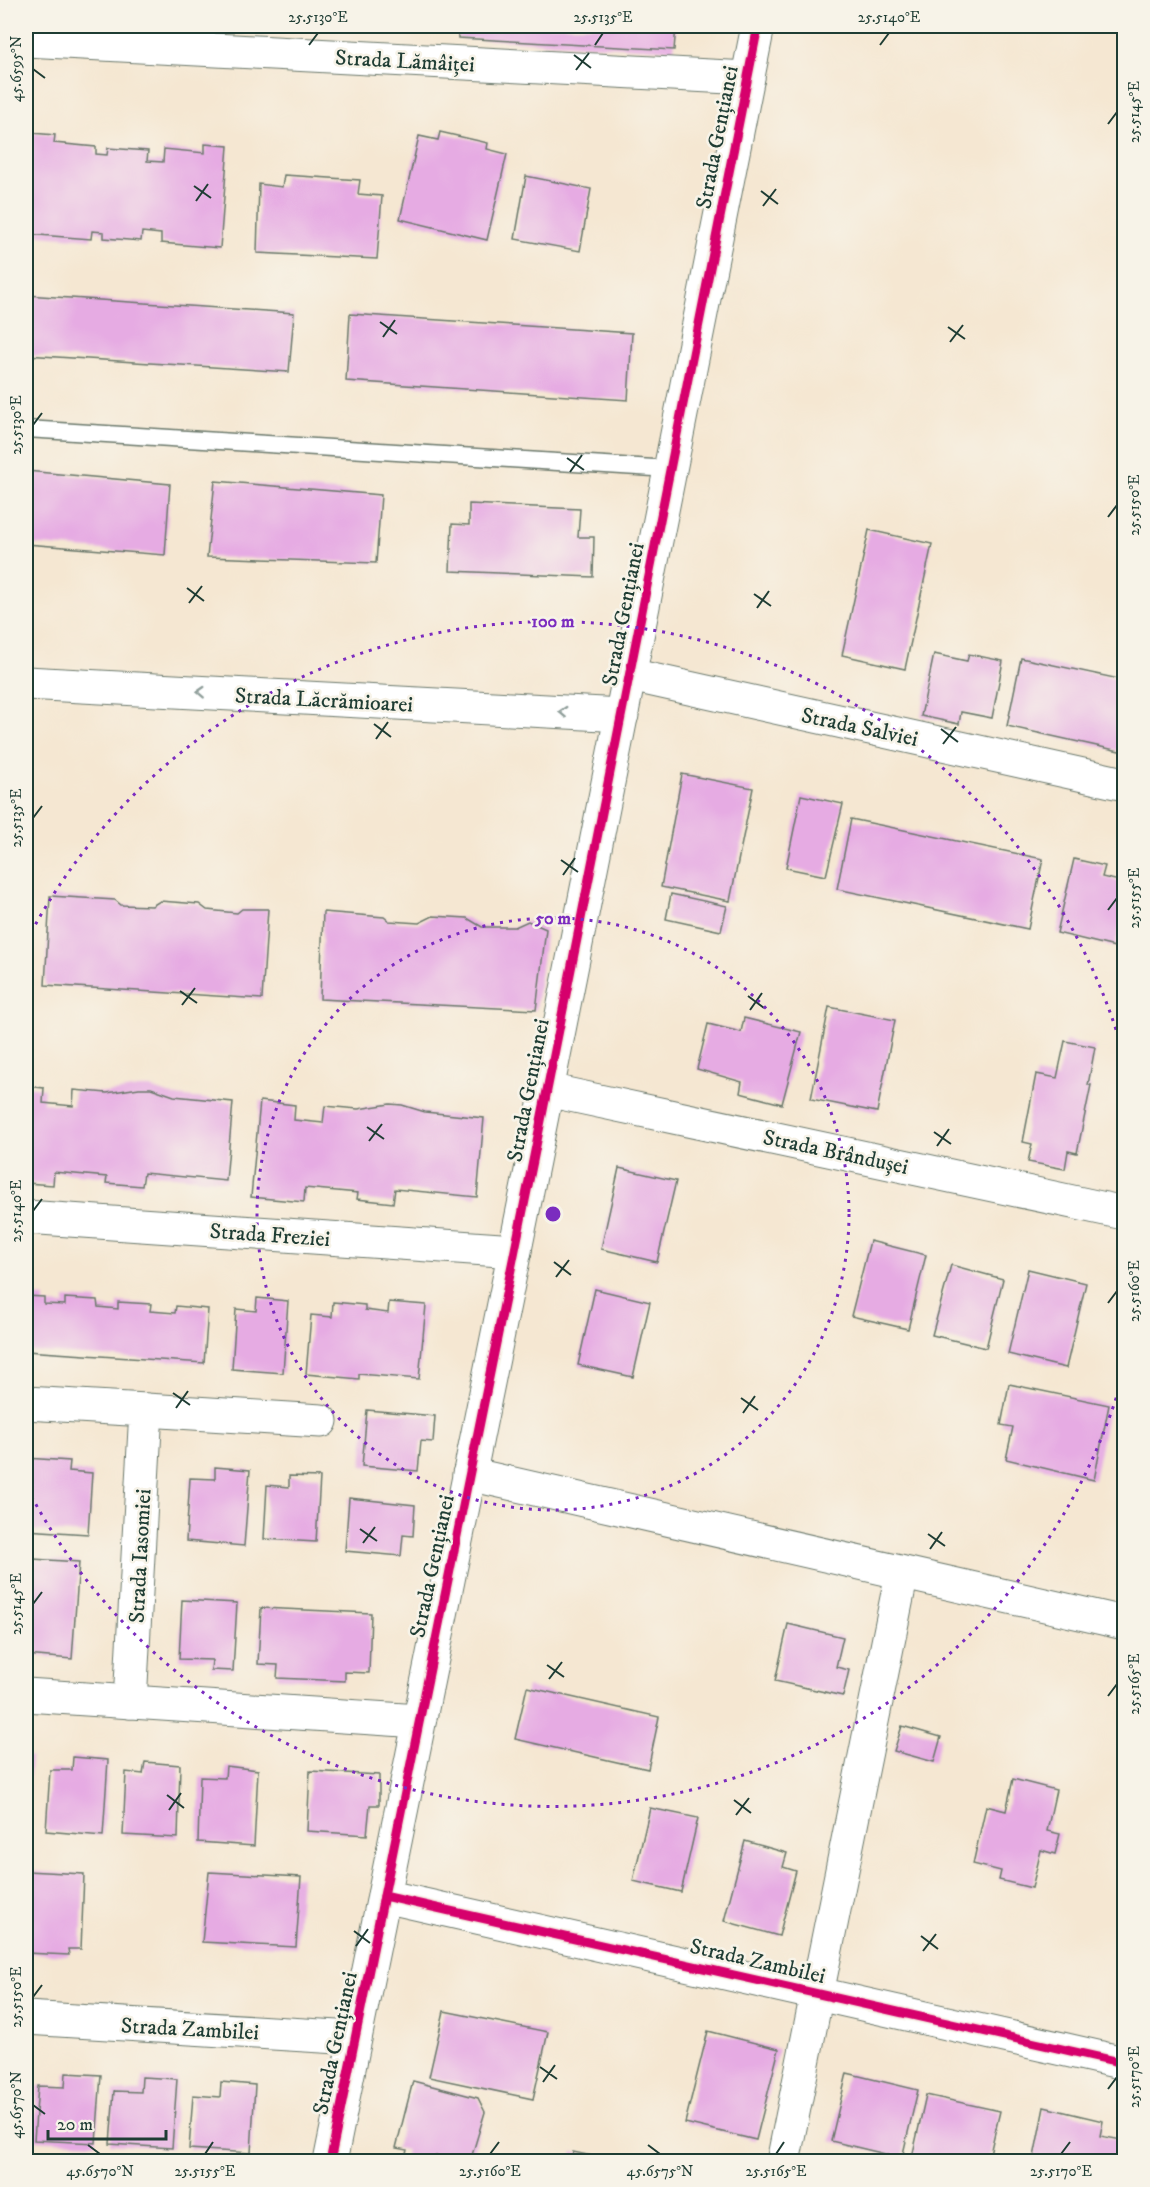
<svg xmlns="http://www.w3.org/2000/svg" width="1150" height="2187" font-family="'IM FELL DW Pica',serif">
<style>
.building{fill:#e6abe3}
.lines{fill:none;stroke-linecap:round;stroke-linejoin:round}
.service-casing{stroke:#6a786b;stroke-width:19}
.minor-casing{stroke:#6a786b;stroke-width:35}
.service{stroke:#fff;stroke-width:16}
.minor{stroke:#fff;stroke-width:33}
.cycleway-casing{stroke:#f7f3e8;stroke-width:13}
.cycleway{stroke:#d6006c;stroke-width:9}
.oneway{stroke:#8f9e9a}
.ticks{fill:none;stroke:#1f3d34;stroke-width:2}
.ring{fill:none;stroke:#7b2cbf;stroke-width:3;stroke-dasharray:3 6}
.labels{text-anchor:middle;stroke-width:5;stroke-linejoin:round;paint-order:stroke}
.street-label{font-size:22px;fill:#1f3d34;stroke:#f7f3e8}
.centre{fill:#7b2cbf;stroke:#f7f3e8;stroke-width:3}
.ring-label{font-size:18px;text-anchor:middle;font-weight:bold;fill:#7b2cbf;stroke:#f7f3e8;stroke-width:5;stroke-linejoin:round;paint-order:stroke}
.neatline{fill:none;stroke:#1f3d34;stroke-width:2}
.ticks-label{font-size:15px;text-anchor:middle;fill:#1f3d34}
</style>
<rect width="100%" height="100%" fill="#f7f3e8"/>
<filter id="ink" filterUnits="userSpaceOnUse"><feTurbulence type="fractalNoise" baseFrequency=".0167" numOctaves="2"/><feDisplacementMap in="SourceGraphic" scale="12" xChannelSelector="R" yChannelSelector="G"/><feConvolveMatrix kernelMatrix="1 2 1 2 8 2 1 2 1" color-interpolation-filters="sRGB"/></filter>
<filter id="wash" filterUnits="userSpaceOnUse"><feTurbulence type="fractalNoise" baseFrequency=".008" numOctaves="4" result="noise"/><feDisplacementMap in="SourceGraphic" scale="24" xChannelSelector="R" yChannelSelector="G"/><feGaussianBlur stdDeviation="1.35" result="paint"/><feColorMatrix in="noise" values="0 0 0 0 0 0 0 0 0 0 0 0 0 0 0 0 0 1.4 0 .05"/><feComposite in="paint" operator="in"/></filter>
<g filter="url(#wash)">
<rect width="100%" height="100%" fill="#f5e7d2"/>
<g id="blocks">
<g class="building">
<polygon points="458,26 676,26 674,50 458,38"/>
<polygon points="440,132 488,143 487,149 507,154 487,240 400,219 419,136 438,140"/>
<polygon points="32,133 55,135 54,143 96,147 96,154 107,155 108,148 148,151 147,161 163,162 164,149 205,153 205,144 228,146 220,248 161,243 161,234 142,232 141,241 104,238 104,232 92,231 91,239 26,234"/>
<polygon points="284,175 360,180 358,194 382,196 377,259 257,253 259,184 282,187"/>
<polygon points="526,176 591,189 580,251 515,239"/>
<polygon points="26,295 294,313 289,372 26,355"/>
<polygon points="350,314 632,333 628,400 346,381"/>
<polygon points="26,471 170,484 165,555 26,544"/>
<polygon points="215,481 381,495 376,563 207,557"/>
<polygon points="469,504 580,509 578,537 594,537 593,577 450,571 452,524 469,525"/>
<polygon points="869,530 932,544 905,669 842,655"/>
<polygon points="934,654 967,661 969,654 1003,661 992,718 961,712 959,724 921,716"/>
<polygon points="1021,658 1124,680 1124,752 1007,726"/>
<polygon points="682,774 753,788 730,901 661,887"/>
<polygon points="801,795 843,804 826,876 786,868"/>
<polygon points="851,819 1043,859 1028,929 837,889"/>
<polygon points="1074,859 1105,866 1102,877 1124,882 1124,908 1115,947 1057,933"/>
<polygon points="671,894 727,906 721,931 666,919"/>
<polygon points="50,896 115,900 121,905 152,906 160,901 199,904 207,910 237,913 242,909 268,909 262,999 45,985"/>
<polygon points="323,912 384,917 389,921 419,923 433,916 467,918 482,927 515,927 528,921 546,929 536,1010 320,999"/>
<polygon points="829,1007 895,1020 877,1112 811,1099"/>
<polygon points="744,1018 801,1032 782,1104 740,1093 742,1082 697,1069 708,1024 741,1032"/>
<polygon points="1065,1041 1095,1047 1088,1085 1091,1085 1077,1153 1068,1151 1065,1169 1028,1162 1032,1144 1023,1142 1036,1074 1057,1078"/>
<polygon points="26,1086 44,1088 43,1103 73,1106 74,1090 107,1093 139,1088 151,1088 174,1096 233,1102 226,1181 144,1173 142,1186 106,1183 107,1177 54,1172 53,1185 26,1183"/>
<polygon points="260,1101 295,1105 294,1120 323,1123 325,1106 358,1109 390,1104 402,1105 425,1112 484,1118 477,1197 395,1189 393,1203 357,1199 358,1193 305,1188 304,1202 251,1197"/>
<polygon points="619,1168 676,1181 657,1262 601,1249"/>
<polygon points="870,1241 926,1255 908,1329 851,1316"/>
<polygon points="951,1265 1003,1279 986,1348 932,1335"/>
<polygon points="1028,1269 1086,1283 1066,1368 1008,1354"/>
<polygon points="595,1289 650,1302 633,1377 578,1365"/>
<polygon points="26,1296 44,1297 44,1304 65,1305 65,1298 97,1300 98,1307 118,1309 118,1302 151,1304 150,1311 175,1313 176,1306 208,1309 204,1363 26,1351"/>
<polygon points="257,1298 288,1301 283,1373 232,1369 236,1309 256,1311"/>
<polygon points="333,1302 365,1305 365,1310 388,1313 389,1302 426,1305 419,1379 359,1374 359,1379 306,1374 311,1315 332,1317"/>
<polygon points="1009,1384 1109,1405 1094,1480 1006,1459 1013,1427 1001,1425"/>
<polygon points="367,1410 435,1416 433,1442 421,1441 418,1471 362,1466"/>
<polygon points="26,1458 70,1461 69,1471 92,1473 88,1534 26,1530"/>
<polygon points="215,1467 250,1470 244,1546 186,1541 190,1478 215,1479"/>
<polygon points="289,1476 320,1477 316,1542 264,1539 267,1485 289,1487"/>
<polygon points="349,1498 415,1505 413,1536 403,1535 401,1556 345,1551"/>
<polygon points="33,1559 79,1562 72,1659 26,1655 26,1568 32,1569"/>
<polygon points="182,1600 237,1603 233,1671 211,1670 212,1660 179,1659"/>
<polygon points="261,1608 371,1613 369,1673 345,1672 345,1681 277,1678 278,1665 258,1664"/>
<polygon points="788,1624 843,1637 836,1667 849,1670 843,1696 775,1681"/>
<polygon points="527,1687 659,1717 648,1769 515,1739"/>
<polygon points="902,1726 941,1737 934,1762 894,1751"/>
<polygon points="26,1756 31,1757 27,1806 26,1806"/>
<polygon points="73,1757 108,1760 103,1836 46,1831 50,1770 72,1770"/>
<polygon points="145,1762 180,1765 178,1838 123,1835 126,1772 143,1774"/>
<polygon points="226,1766 258,1770 254,1846 198,1842 200,1777 225,1778"/>
<polygon points="310,1771 379,1775 379,1805 370,1805 367,1835 307,1831"/>
<polygon points="1013,1779 1056,1790 1047,1831 1060,1834 1055,1854 1041,1850 1032,1888 999,1880 1001,1871 973,1864 986,1806 1006,1811"/>
<polygon points="650,1808 698,1818 681,1892 633,1881"/>
<polygon points="745,1841 787,1853 783,1867 796,1871 779,1936 724,1921"/>
<polygon points="26,1871 84,1874 81,1949 68,1949 69,1955 26,1953"/>
<polygon points="209,1872 301,1877 296,1947 202,1942"/>
<polygon points="444,2011 548,2032 533,2099 429,2077"/>
<polygon points="708,2031 779,2049 756,2140 685,2123"/>
<polygon points="66,2073 101,2075 96,2143 34,2140 38,2086 65,2087"/>
<polygon points="847,2073 918,2090 902,2158 831,2141"/>
<polygon points="142,2077 177,2079 172,2148 110,2144 114,2091 141,2092"/>
<polygon points="413,2081 478,2098 485,2112 470,2162 457,2162 436,2156 435,2162 404,2162 407,2150 396,2148"/>
<polygon points="221,2082 255,2085 251,2153 189,2149 193,2095 220,2097"/>
<polygon points="926,2095 1000,2111 988,2162 911,2162"/>
<polygon points="1044,2107 1103,2121 1100,2136 1122,2140 1118,2162 1033,2162"/>
<polygon points="573,2152 612,2160 612,2162 571,2162"/>
</g>
</g>
</g>
<g filter="url(#ink)">
<use href="#blocks" fill-opacity="0" stroke="#6a786b" stroke-width="1.5"/>
<g class="lines">
<g class="service-casing">
<polyline id="service" points="26,429 670,469"/>
</g>
<g class="minor-casing">
<g id="minor">
<polyline points="26,40 748,78"/>
<polyline points="630,675 1124,784"/>
<polyline points="26,683 622,715"/>
<polyline points="547,1090 1124,1213"/>
<polyline points="26,1217 515,1251"/>
<polyline points="26,1403 146,1410 130,1702"/>
<polyline points="146,1410 321,1421"/>
<polyline points="469,1474 1124,1623"/>
<polyline points="26,1695 419,1721"/>
<polyline points="384,1896 1124,2063"/>
<polyline points="26,2018 355,2038"/>
<polyline points="330,2162 533,1161 758,26"/>
<polyline points="783,2162 902,1573"/>
</g>
</g>
<use href="#service" class="service"/>
<use href="#minor" class="minor"/>
<g class="cycleway-casing">
<g id="cycleway">
<polyline points="384,1896 1124,2063"/>
<polyline points="330,2162 533,1161 758,26"/>
</g>
</g>
<use href="#cycleway" class="cycleway"/>
</g>
<defs><path id="oneway-chevron" d="M-2-3.5L2.5 0L-2 3.5" fill="none" stroke-width="1.6" stroke-linecap="round" stroke-linejoin="round" transform="scale(1.5)"/></defs>
<g class="oneway">
<use href="#oneway-chevron" transform="translate(201 692) rotate(-177)"/>
<use href="#oneway-chevron" transform="translate(563 712) rotate(-177)"/>
</g>
</g>
<path class="ticks" d="M309 45 318 33M595 45 603 33M880 45 889 33M574 55 591 68M33 69 45 78M576 70 589 53M1108 124 1117 112M194 186 211 198M761 191 778 204M196 201 208 184M763 206 776 189M380 322 397 334M948 327 965 339M383 337 395 320M950 342 963 325M33 425 42 413M567 458 584 470M570 472 582 455M1108 517 1117 505M187 588 204 601M754 594 771 606M189 603 202 586M757 608 769 591M374 724 391 737M941 729 958 742M376 739 388 722M943 744 956 727M33 818 42 806M561 860 578 872M563 875 575 858M1108 910 1117 898M180 991 197 1003M748 996 764 1008M182 1005 195 988M750 1010 762 993M367 1127 384 1139M934 1132 951 1144M369 1141 382 1124M937 1146 949 1129M33 1211 42 1199M554 1262 571 1275M556 1277 569 1260M1108 1303 1117 1291M173 1393 190 1405M741 1398 758 1410M176 1408 188 1391M743 1413 755 1396M360 1529 377 1541M928 1534 945 1546M363 1543 375 1527M930 1549 942 1532M33 1604 42 1592M547 1665 564 1677M549 1679 562 1662M1108 1696 1117 1684M167 1795 184 1808M734 1800 751 1813M169 1810 181 1793M736 1815 749 1798M354 1931 370 1943M921 1936 938 1949M356 1946 368 1929M923 1951 936 1934M33 1997 42 1985M540 2067 557 2079M543 2082 555 2065M1108 2089 1117 2077M33 2105 45 2114M88 2145 100 2154M648 2145 660 2154M205 2154 213 2142M490 2154 499 2142M776 2154 784 2142M1061 2154 1070 2142"/>
<g class="ring">
<circle cx="553" cy="1214" r="296"/>
<path d="M1124 1372A593 593 0 0 1 27 1488M27 940A593 593 0 0 1 1124 1056"/>
</g>
<g class="labels">
<g class="street-label">
<text transform="translate(405 60) rotate(3)" y="8">Strada Lămâiței</text>
<text transform="translate(716 137) rotate(-79)" y="8">Strada Gențianei</text>
<text transform="translate(622 614) rotate(-79)" y="8">Strada Gențianei</text>
<text transform="translate(324 699) rotate(3)" y="8">Strada Lăcrămioarei</text>
<text transform="translate(860 726) rotate(12)" y="8">Strada Salviei</text>
<text transform="translate(527 1090) rotate(-79)" y="8">Strada Gențianei</text>
<text transform="translate(836 1151) rotate(12)" y="8">Strada Brândușei</text>
<text transform="translate(270 1234) rotate(4)" y="8">Strada Freziei</text>
<text transform="translate(139 1556) rotate(-87)" y="8">Strada Iasomiei</text>
<text transform="translate(431 1566) rotate(-78)" y="8">Strada Gențianei</text>
<text transform="translate(758 1960) rotate(13)" y="8">Strada Zambilei</text>
<text transform="translate(190 2028) rotate(3)" y="8">Strada Zambilei</text>
<text transform="translate(334 2043) rotate(-78)" y="8">Strada Gențianei</text>
</g>
</g>
<circle cx="553" cy="1214" r="9" class="centre"/>
<g class="ring-label">
<text x="553" y="627">100 m</text>
<text x="553" y="924">50 m</text>
</g>
<rect width="1150" height="2187" fill="none" stroke="#f7f3e8" stroke-width="66"/>
<path d="M48 2130v9h118v-9" fill="none" stroke="#1f3d34" stroke-width="3"/>
<text x="57" y="2130" font-size="18" fill="#1f3d34" stroke="#f7f3e8" stroke-width="4.5" paint-order="stroke">20 m</text>
<rect x="33" y="33" width="1084" height="2121" class="neatline"/>
<g class="ticks-label">
<text x="318" y="22">25.5130°E</text>
<text x="603" y="22">25.5135°E</text>
<text x="889" y="22">25.5140°E</text>
<text transform="translate(16 69) rotate(-90)" y="5">45.6595°N</text>
<text transform="translate(1134 112) rotate(-90)" y="5">25.5145°E</text>
<text transform="translate(16 425) rotate(-90)" y="5">25.5130°E</text>
<text transform="translate(1134 505) rotate(-90)" y="5">25.5150°E</text>
<text transform="translate(16 818) rotate(-90)" y="5">25.5135°E</text>
<text transform="translate(1134 898) rotate(-90)" y="5">25.5155°E</text>
<text transform="translate(16 1211) rotate(-90)" y="5">25.5140°E</text>
<text transform="translate(1134 1291) rotate(-90)" y="5">25.5160°E</text>
<text transform="translate(16 1604) rotate(-90)" y="5">25.5145°E</text>
<text transform="translate(1134 1684) rotate(-90)" y="5">25.5165°E</text>
<text transform="translate(16 1997) rotate(-90)" y="5">25.5150°E</text>
<text transform="translate(1134 2077) rotate(-90)" y="5">25.5170°E</text>
<text transform="translate(16 2105) rotate(-90)" y="5">45.6570°N</text>
<text x="100" y="2176">45.6570°N</text>
<text x="205" y="2176">25.5155°E</text>
<text x="490" y="2176">25.5160°E</text>
<text x="660" y="2176">45.6575°N</text>
<text x="776" y="2176">25.5165°E</text>
<text x="1061" y="2176">25.5170°E</text>
</g>
</svg>
